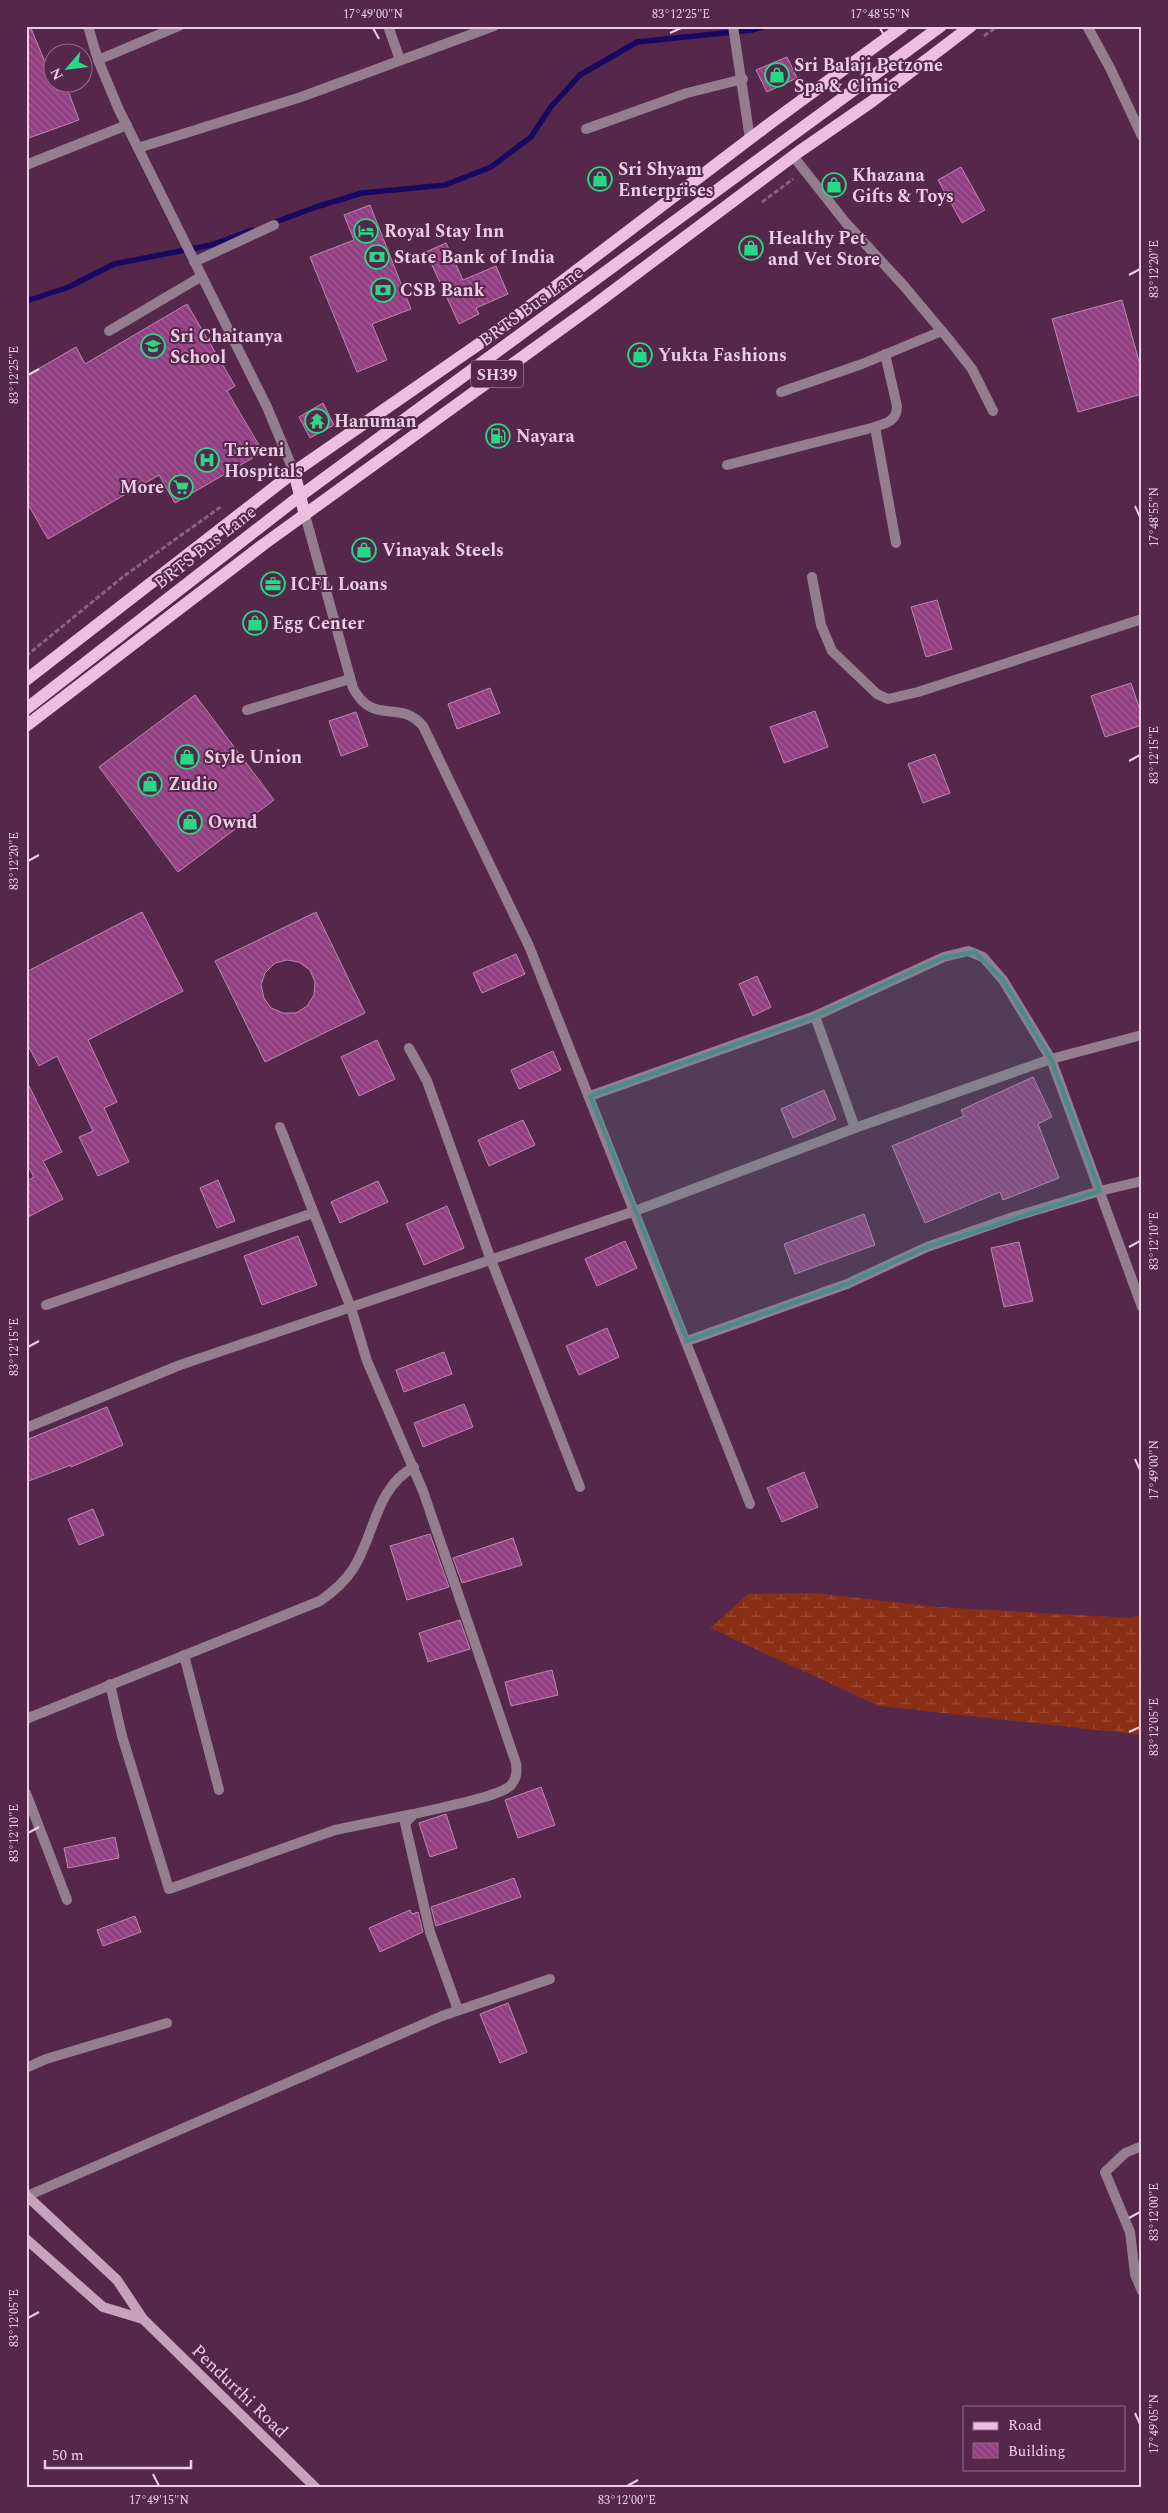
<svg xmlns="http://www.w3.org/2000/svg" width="1168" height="2513" font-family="Spectral,serif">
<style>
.wetland{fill:url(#wetland-marsh)}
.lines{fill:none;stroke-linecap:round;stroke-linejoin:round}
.stream{stroke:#170961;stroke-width:5.5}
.building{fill:url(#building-back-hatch);stroke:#bd88af;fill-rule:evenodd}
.path{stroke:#8a6280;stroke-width:3;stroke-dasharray:5 2.5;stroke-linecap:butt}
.service{stroke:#947d8e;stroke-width:10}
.minor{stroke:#947d8e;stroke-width:10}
.tertiary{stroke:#947d8e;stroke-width:10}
.secondary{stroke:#c7a2bd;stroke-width:10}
.primary{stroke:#eebee1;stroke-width:12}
.marked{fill:#468c8b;fill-opacity:0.2;stroke:#468c8b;stroke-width:4;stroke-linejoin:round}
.ticks{fill:none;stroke:#ebcee3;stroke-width:2}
.labels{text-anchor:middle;stroke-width:4;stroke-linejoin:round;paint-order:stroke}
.shield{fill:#55284b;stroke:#be9cb5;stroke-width:1}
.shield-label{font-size:16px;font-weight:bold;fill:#ebcee3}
.poi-label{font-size:18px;font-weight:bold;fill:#ebcee3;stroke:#55284b;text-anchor:start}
.street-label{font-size:18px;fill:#ebcee3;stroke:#55284b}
.neatline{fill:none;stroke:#ebcee3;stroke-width:2}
.ticks-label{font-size:12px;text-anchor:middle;fill:#ebcee3}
</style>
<defs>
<pattern id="wetland-marsh" width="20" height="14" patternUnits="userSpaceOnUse" patternTransform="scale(1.25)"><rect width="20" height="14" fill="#892f15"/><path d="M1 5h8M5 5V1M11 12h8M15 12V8" fill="none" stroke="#9a4c37"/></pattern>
<pattern id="building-back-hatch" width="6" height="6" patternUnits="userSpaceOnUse" patternTransform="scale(1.25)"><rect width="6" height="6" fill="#923f81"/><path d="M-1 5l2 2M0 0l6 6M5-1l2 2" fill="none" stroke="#a15a93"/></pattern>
</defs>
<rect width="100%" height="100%" fill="#55284b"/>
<polygon class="wetland" points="815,1593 937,1607 1130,1618 1142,1615 1142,1735 879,1706 710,1628 748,1594"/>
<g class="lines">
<g class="stream">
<polyline points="270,224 316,207 362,193 445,185 491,167 531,137 550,108 580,75 637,42 753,30 765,26"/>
<polyline points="26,301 69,287 114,264 211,245 252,230"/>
</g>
</g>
<g class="building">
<polygon points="26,26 30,26 57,91 67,88 79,120 26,139"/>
<polygon points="787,57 797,78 767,92 756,70"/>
<polygon points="961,167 985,210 962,223 938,180"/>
<polygon points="370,205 411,309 372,324 387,360 357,372 310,257 354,240 344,215"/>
<polygon points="446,243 463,280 496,266 508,294 476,308 479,314 459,324 426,252"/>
<polygon points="1122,300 1142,372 1142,394 1078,412 1052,319"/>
<polygon points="187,304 235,386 227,391 263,452 175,503 159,475 48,539 26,501 26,376 76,347 85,364"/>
<polygon points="323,403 334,425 310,438 299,417"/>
<polygon points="937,600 952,649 926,657 911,607"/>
<polygon points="1131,683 1142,716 1142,725 1105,737 1091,696"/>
<polygon points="490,688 500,713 457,729 448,704"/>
<polygon points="195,695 274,800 178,872 99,767"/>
<polygon points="815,711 828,747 784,763 770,727"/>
<polygon points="356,712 368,746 341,756 329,721"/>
<polygon points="935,754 950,793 923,803 908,764"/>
<polygon points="142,912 183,991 88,1040 117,1102 104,1108 129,1162 98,1176 79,1137 93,1131 57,1056 39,1066 26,1042 26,972"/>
<path d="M316 912 365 1013 265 1062 215 961ZM287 960 299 962 310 970 315 982 314 995 307 1006 296 1013H283L271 1008 264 998 261 985 265 973 275 963Z"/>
<polygon points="516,954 525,974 482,993 473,973"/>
<polygon points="757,976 771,1007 753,1016 739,984"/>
<polygon points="377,1040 395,1079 359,1096 341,1057"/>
<polygon points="553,1051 561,1070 519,1089 511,1070"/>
<polygon points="1033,1077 1052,1117 1038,1124 1059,1178 1003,1200 1000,1192 925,1223 892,1146 964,1116 961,1110"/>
<polygon points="26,1080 62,1152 43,1161 63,1199 26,1218 26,1181 34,1177 29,1168 26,1170"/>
<polygon points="824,1090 836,1119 793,1138 781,1109"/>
<polygon points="523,1120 535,1145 489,1166 478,1140"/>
<polygon points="218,1180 235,1221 217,1228 200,1188"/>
<polygon points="378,1181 388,1202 340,1223 331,1202"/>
<polygon points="447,1206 464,1248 424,1265 406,1224"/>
<polygon points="864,1214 875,1245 795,1274 784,1244"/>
<polygon points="298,1236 317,1285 262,1305 244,1256"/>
<polygon points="625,1241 637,1268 597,1286 585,1259"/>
<polygon points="1019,1242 1033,1301 1004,1307 991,1248"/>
<polygon points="607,1328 619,1357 579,1375 566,1346"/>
<polygon points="444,1352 452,1374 404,1392 396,1370"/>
<polygon points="464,1404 473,1427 423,1447 414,1423"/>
<polygon points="107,1407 123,1445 71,1467 71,1465 26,1482 26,1440"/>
<polygon points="804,1472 818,1507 782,1522 767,1488"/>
<polygon points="93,1509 104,1535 79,1545 68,1519"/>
<polygon points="430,1534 449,1587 407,1600 390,1546"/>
<polygon points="513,1538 522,1565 462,1583 453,1558"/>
<polygon points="460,1620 470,1649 428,1662 419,1633"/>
<polygon points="552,1670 558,1695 511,1706 505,1682"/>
<polygon points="541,1787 555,1825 518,1838 505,1800"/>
<polygon points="446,1814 457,1848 430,1857 419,1823"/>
<polygon points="115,1837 119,1858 68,1868 64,1848"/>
<polygon points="514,1878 521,1897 436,1926 431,1907"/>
<polygon points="410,1910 412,1914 418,1912 423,1932 380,1952 369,1928"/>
<polygon points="135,1916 141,1932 103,1946 97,1930"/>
<polygon points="508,2003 527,2052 500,2063 480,2014"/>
</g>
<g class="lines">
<g class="path">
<polyline points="984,36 998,26"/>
<polyline points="762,202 793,179"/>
<polyline points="26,656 124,576 222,506"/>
</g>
<g class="service">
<polyline points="109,331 202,276"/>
<polyline points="247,710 350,679"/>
</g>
<g class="minor">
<polyline points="388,26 400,60"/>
<polyline points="733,26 750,139"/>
<polyline points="1087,26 1110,68 1142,136"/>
<polyline points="98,60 179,26"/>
<polyline points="586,129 687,93 743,79"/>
<polyline points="138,148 301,97 494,26"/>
<polyline points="793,156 846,223 904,286 951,342 972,369 993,411"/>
<polyline points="26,165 127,125"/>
<polyline points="194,262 274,225"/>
<polyline points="781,392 862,364 942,331"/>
<polyline points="875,427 896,543"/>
<path d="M727 465 875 427C887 423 897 421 897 406L885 354"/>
<path d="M305 515 353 688C374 727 399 698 423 726L529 946 750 1504"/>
<polyline points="812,577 821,625 832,651 877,694 888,699 918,692 1142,619"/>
<polyline points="815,1016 855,1128"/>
<polyline points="409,1048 427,1081 491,1260 580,1487"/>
<polyline points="590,1096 815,1016 944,957 968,951 983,957 1003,980 1051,1059 1142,1307"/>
<path d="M280 1127 351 1308 367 1361 423 1491 516 1763C517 1771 517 1778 511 1785 501 1797 433 1809 414 1814L405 1823 430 1932 458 2010"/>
<polyline points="46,1305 313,1213"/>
<polyline points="687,1341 847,1284 927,1247 1013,1217 1100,1191 1142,1181"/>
<polyline points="26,1428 180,1365 635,1211 855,1128 1051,1059 1142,1035"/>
<polyline points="184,1655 219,1790"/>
<polyline points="110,1684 122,1736 169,1889 335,1830 413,1814"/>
<path d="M26 1719 320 1601C333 1592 344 1583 353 1569 375 1535 375 1488 414 1467"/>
<polyline points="26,1793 67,1900"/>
<polyline points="26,2068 46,2059 167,2023"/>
<polyline points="1142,2146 1125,2153 1105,2172 1130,2232 1135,2274 1142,2291"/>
<polyline points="27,2196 442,2016 550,1979"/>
</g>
<polyline class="tertiary" points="88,26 98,60 119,110 267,407 294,472"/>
<g class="secondary">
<polyline points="26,2195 117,2280 143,2319 315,2487"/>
<polyline points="26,2239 103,2307 143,2319"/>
</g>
<g class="primary">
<polyline points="294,472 305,515"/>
<polyline points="26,680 294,472 489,337 772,122 903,26"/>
<polyline points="26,709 300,496 941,26"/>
<polyline points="26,726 264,544 593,306 800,151 871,102 971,26"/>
</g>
</g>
<path class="marked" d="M975 952 1003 980 1051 1059 1100 1191 927 1247 847 1284 687 1341 590 1096 815 1016 944 957Z"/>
<path class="ticks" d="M373 28 379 39M880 28 886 39M670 33 681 28M1129 275 1140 269M28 375 39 369M1135 506 1140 517M1129 761 1140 755M28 861 39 855M1129 1247 1140 1241M28 1347 39 1341M1135 1459 1140 1470M1129 1732 1140 1727M28 1833 39 1827M1129 2218 1140 2212M28 2318 39 2312M1135 2413 1140 2424M153 2474 159 2486M627 2486 638 2480"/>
<defs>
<g id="shop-ring" transform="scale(1.25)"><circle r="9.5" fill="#55284b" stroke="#28d885" stroke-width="1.5"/><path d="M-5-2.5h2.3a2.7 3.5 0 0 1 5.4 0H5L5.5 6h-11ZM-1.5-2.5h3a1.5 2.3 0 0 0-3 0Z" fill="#28d885"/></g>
<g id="hotel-ring" transform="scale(1.25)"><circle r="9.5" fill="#55284b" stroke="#28d885" stroke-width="1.5"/><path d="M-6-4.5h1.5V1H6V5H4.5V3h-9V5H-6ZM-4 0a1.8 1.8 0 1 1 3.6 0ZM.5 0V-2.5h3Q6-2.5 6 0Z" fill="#28d885"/></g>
<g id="bank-ring" transform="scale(1.25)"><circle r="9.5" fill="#55284b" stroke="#28d885" stroke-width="1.5"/><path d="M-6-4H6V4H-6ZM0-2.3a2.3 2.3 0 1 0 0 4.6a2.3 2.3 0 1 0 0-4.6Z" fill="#28d885"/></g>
<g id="school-ring" transform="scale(1.25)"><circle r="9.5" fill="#55284b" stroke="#28d885" stroke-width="1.5"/><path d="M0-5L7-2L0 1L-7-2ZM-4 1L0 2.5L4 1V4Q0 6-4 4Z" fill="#28d885"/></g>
<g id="temple-ring" transform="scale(1.25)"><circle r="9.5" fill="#55284b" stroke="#28d885" stroke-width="1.5"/><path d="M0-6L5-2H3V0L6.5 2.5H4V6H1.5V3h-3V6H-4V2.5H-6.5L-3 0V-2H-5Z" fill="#28d885"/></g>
<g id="fuel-ring" transform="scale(1.25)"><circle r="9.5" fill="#55284b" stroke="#28d885" stroke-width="1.5"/><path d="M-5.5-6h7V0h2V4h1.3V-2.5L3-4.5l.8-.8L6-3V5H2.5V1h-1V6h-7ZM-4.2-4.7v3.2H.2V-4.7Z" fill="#28d885"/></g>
<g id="hospital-ring" transform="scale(1.25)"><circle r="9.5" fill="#55284b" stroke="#28d885" stroke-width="1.5"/><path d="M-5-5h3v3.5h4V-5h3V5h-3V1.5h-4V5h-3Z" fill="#28d885"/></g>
<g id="supermarket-ring" transform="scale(1.25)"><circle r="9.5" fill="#55284b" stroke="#28d885" stroke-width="1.5"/><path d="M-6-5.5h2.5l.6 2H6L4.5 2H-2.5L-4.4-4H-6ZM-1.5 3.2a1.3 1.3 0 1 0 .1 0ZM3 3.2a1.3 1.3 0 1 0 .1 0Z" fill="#28d885"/></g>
<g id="office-ring" transform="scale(1.25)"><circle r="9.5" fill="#55284b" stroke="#28d885" stroke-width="1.5"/><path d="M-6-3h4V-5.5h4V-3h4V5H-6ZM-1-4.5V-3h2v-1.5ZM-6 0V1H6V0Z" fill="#28d885"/></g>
</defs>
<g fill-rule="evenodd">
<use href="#shop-ring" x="777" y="75"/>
<use href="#shop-ring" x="600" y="179"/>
<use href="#shop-ring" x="834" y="185"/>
<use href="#hotel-ring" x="366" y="231"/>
<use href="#shop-ring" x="751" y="248"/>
<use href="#bank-ring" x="377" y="257"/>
<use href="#bank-ring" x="383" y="290"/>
<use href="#school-ring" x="153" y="346"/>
<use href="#shop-ring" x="640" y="355"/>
<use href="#temple-ring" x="317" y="421"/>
<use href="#fuel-ring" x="498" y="436"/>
<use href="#hospital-ring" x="207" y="460"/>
<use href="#supermarket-ring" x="181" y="487"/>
<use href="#shop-ring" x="364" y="550"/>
<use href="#office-ring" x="273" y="584"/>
<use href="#shop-ring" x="255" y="623"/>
<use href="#shop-ring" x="187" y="757"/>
<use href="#shop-ring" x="150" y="784"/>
<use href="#shop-ring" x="190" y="822"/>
</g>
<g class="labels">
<rect class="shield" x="471" y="360.5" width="52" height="27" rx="4"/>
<g class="shield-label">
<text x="497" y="380">SH39</text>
</g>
<g class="poi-label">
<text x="794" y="71">Sri Balaji Petzone<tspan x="794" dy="21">Spa &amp; Clinic</tspan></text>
<text x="618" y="175">Sri Shyam<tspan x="618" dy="21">Enterprises</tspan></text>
<text x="852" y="181">Khazana<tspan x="852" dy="21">Gifts &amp; Toys</tspan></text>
<text x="384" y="237">Royal Stay Inn</text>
<text x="768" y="244">Healthy Pet<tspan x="768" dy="21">and Vet Store</tspan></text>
<text x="394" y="263">State Bank of India</text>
<text x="400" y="296">CSB Bank</text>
<text x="170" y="342">Sri Chaitanya<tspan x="170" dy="21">School</tspan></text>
<text x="658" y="361">Yukta Fashions</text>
<text x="334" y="427">Hanuman</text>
<text x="516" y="442">Nayara</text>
<text x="224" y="456">Triveni<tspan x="224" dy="21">Hospitals</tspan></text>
<text x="164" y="493" text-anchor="end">More</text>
<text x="382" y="556">Vinayak Steels</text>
<text x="290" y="590">ICFL Loans</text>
<text x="272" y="629">Egg Center</text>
<text x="204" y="763">Style Union</text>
<text x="168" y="790">Zudio</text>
<text x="208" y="828">Ownd</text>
</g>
<g class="street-label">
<text transform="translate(531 306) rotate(-36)" y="6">BRTS Bus Lane</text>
<text transform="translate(205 547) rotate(-38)" y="6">BRTS Bus Lane</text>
<text transform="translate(240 2391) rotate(44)" y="6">Pendurthi Road</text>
</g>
</g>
<rect width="1168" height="2513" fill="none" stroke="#55284b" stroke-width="55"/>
<rect x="963" y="2406" width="162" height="65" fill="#55284b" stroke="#916a88"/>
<rect x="973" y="2422" width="25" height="8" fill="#eebee1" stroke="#916a88"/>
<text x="1008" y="2430" font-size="15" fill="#ebcee3">Road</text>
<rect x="973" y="2443" width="25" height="15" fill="url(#building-back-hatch)" stroke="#916a88"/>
<text x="1008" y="2456" font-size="15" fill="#ebcee3">Building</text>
<g transform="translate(68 68) rotate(242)"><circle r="24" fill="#55284b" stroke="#916a88"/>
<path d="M0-4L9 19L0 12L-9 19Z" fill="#28d885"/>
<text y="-8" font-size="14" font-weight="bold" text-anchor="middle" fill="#ebcee3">N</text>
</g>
<path d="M45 2460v8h146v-8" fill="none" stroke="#ebcee3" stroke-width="2.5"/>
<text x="52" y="2460" font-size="15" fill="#ebcee3" stroke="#55284b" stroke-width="4" paint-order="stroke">50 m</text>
<rect x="28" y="28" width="1112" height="2458" class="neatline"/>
<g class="ticks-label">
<text x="373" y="18">17°49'00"N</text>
<text x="681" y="18">83°12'25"E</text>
<text x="880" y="18">17°48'55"N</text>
<text transform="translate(1154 269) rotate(-90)" y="4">83°12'20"E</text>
<text transform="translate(14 375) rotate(-90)" y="4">83°12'25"E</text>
<text transform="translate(1154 517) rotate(-90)" y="4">17°48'55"N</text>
<text transform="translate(1154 755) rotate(-90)" y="4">83°12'15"E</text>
<text transform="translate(14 861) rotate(-90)" y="4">83°12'20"E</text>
<text transform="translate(1154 1241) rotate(-90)" y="4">83°12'10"E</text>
<text transform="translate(14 1347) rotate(-90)" y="4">83°12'15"E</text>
<text transform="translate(1154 1470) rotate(-90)" y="4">17°49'00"N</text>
<text transform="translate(1154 1727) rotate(-90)" y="4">83°12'05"E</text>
<text transform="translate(14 1833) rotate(-90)" y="4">83°12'10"E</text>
<text transform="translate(1154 2212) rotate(-90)" y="4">83°12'00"E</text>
<text transform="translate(14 2318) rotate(-90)" y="4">83°12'05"E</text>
<text transform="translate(1154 2424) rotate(-90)" y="4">17°49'05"N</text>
<text x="159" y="2504">17°49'15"N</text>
<text x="627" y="2504">83°12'00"E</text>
</g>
</svg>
